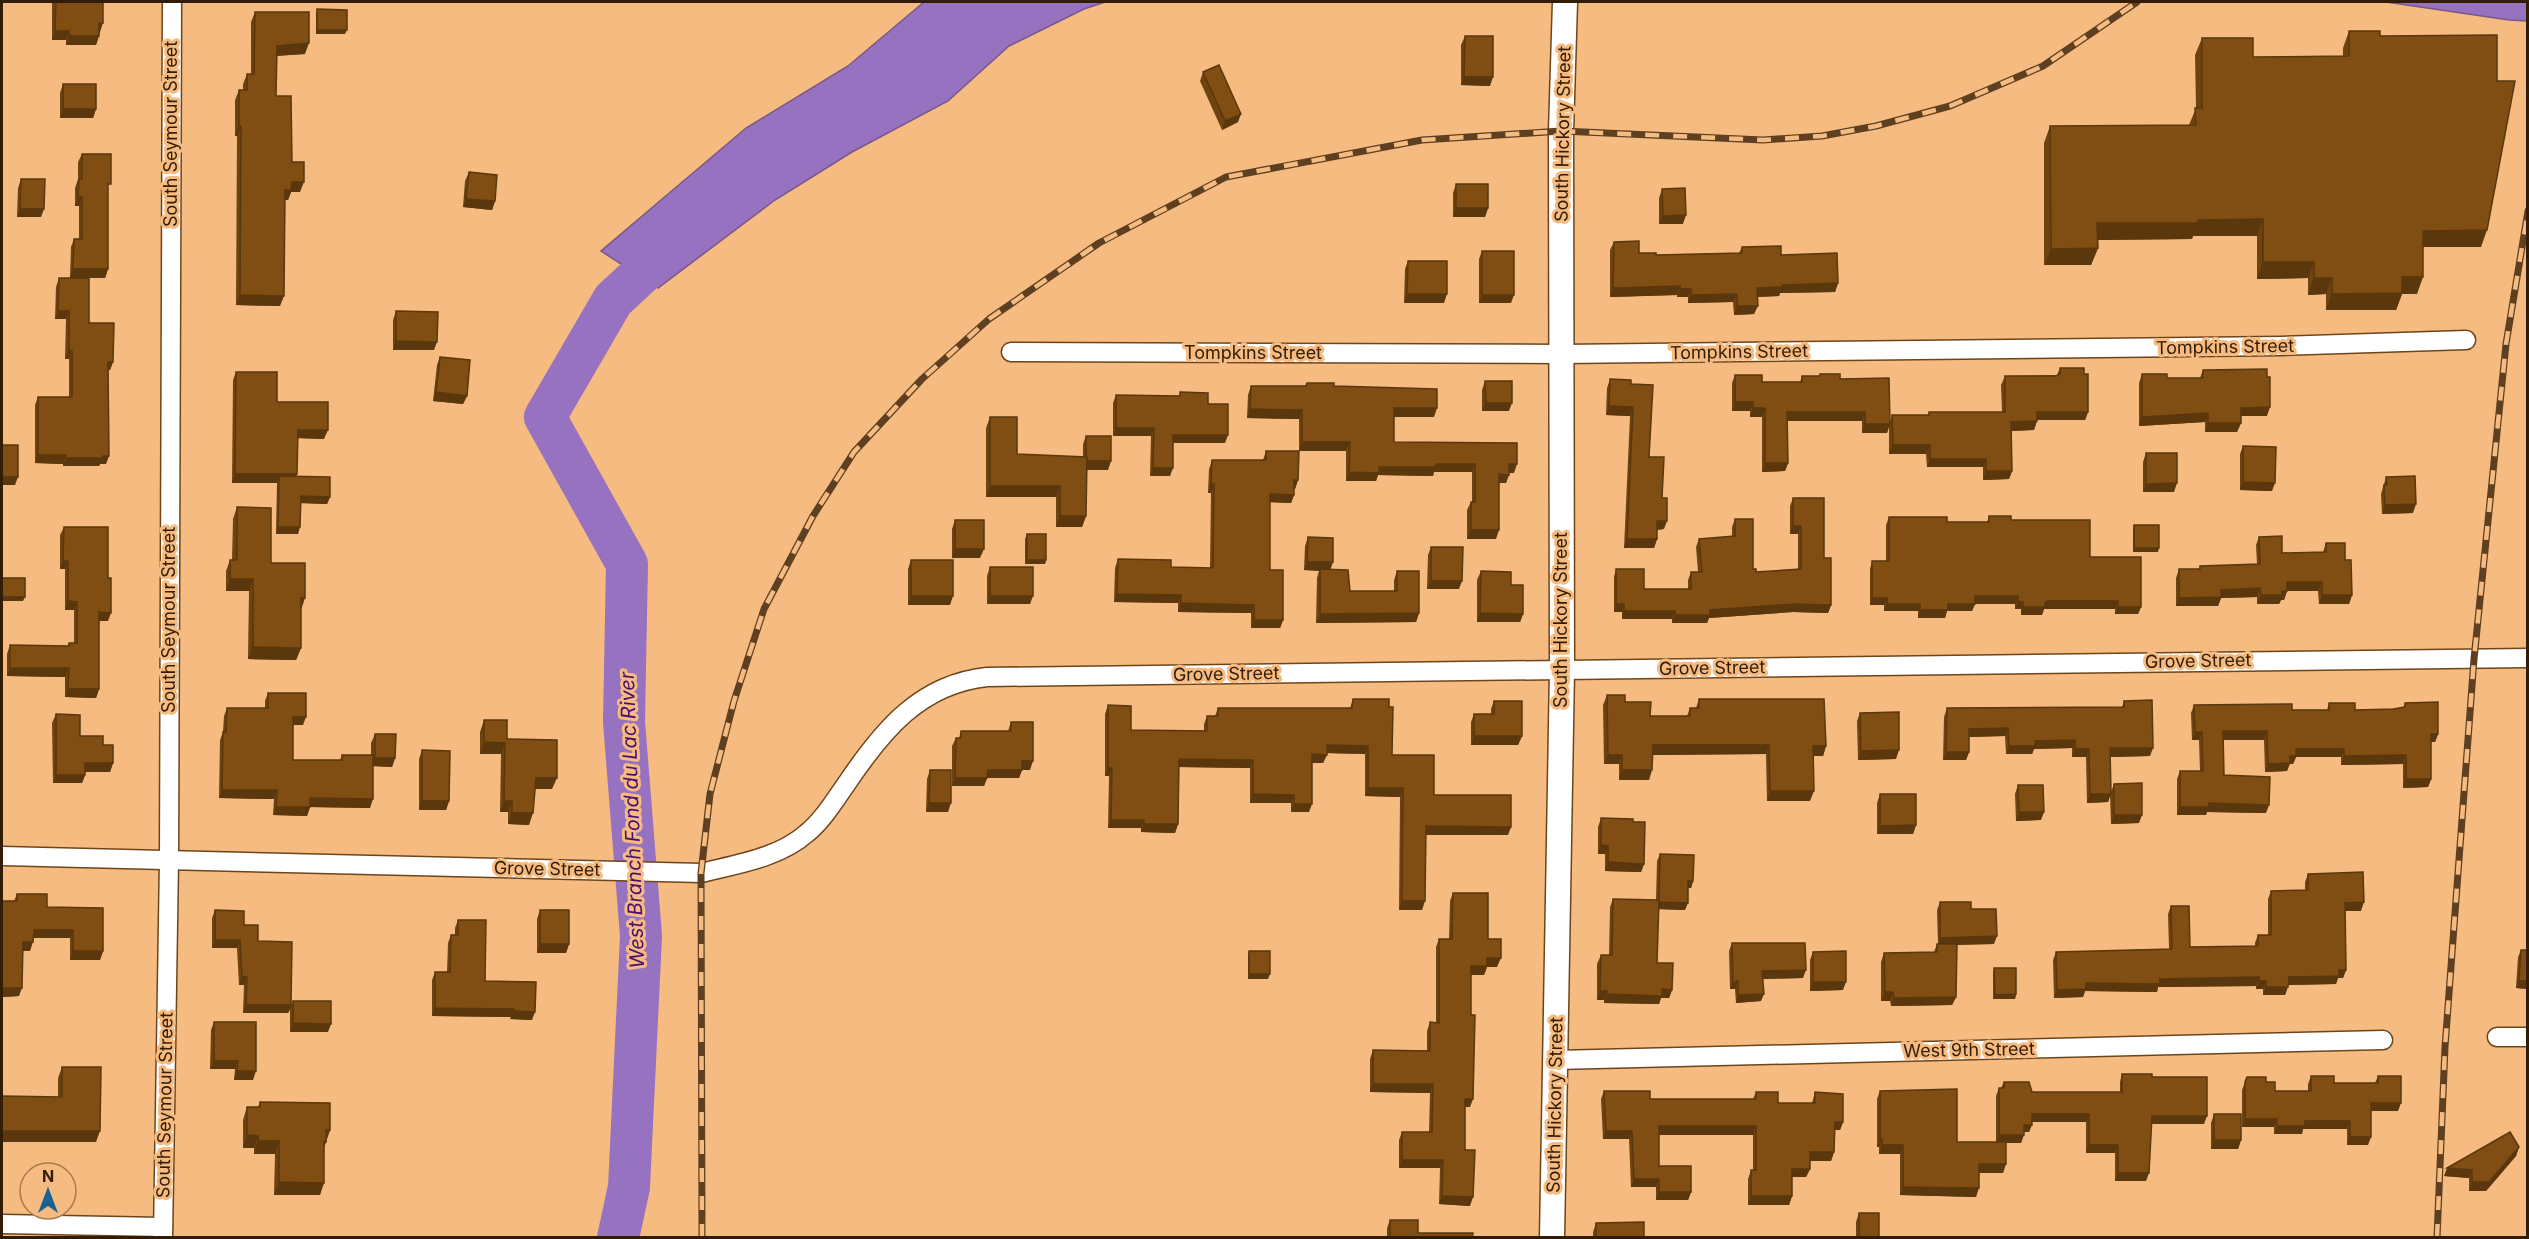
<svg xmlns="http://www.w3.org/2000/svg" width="2529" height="1239" font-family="Inter,sans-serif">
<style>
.water{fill:#9772c0;stroke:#795888;stroke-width:1.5}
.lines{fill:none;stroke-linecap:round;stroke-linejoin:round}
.river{stroke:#9772c0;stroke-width:42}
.minor-casing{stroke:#6d4519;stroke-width:21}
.tertiary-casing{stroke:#6d4519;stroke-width:27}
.minor{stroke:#fff;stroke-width:18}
.tertiary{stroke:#fff;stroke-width:24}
.rail-casing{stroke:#5e3f20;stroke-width:7}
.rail{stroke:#f6bb81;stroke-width:4.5;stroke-dasharray:14;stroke-linecap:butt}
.wall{fill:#6e4310}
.shaded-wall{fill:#5a370d}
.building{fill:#804e13;stroke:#5a370d;stroke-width:1.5}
.labels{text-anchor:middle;stroke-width:6;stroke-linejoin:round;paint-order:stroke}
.street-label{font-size:18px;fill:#321c04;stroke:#f6bb81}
.water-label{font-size:20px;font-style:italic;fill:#471070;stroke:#f6bb81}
</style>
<rect width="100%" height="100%" fill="#f6bb81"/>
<g class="water">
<polygon points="924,2 1105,2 1084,9 1009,46 948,101 852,152 775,200 658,288 601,251 746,128 848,66"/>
<polygon points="2386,2 2527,2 2527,21 2509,20"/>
</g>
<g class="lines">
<polyline class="river" points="618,1238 629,1187 641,936 624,722 627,564 545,417 613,300 681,237"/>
<g class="minor-casing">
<g id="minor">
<polyline points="1011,352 1562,354 2282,346 2466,340"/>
<path d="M2 856 701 873C737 864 779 858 807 833 823 820 835 800 847 783 882 731 920 684 987 677L2528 658"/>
<polyline points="2497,1037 2528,1037"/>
<polyline points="1556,1060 2383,1040"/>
<polyline points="2,1224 163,1227"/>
<polyline points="163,1238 169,860 172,2"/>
</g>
</g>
<g class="tertiary-casing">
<polyline id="tertiary" points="1552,1238 1562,670 1561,131 1565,2"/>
</g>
<use href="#minor" class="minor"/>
<use href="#tertiary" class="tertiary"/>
<g class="rail-casing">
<g id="rail">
<polyline points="702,1238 701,873 710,794 734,701 764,609 813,516 854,452 922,379 989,319 1099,243 1226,177 1422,140 1561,131 1763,140 1822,136 1876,126 1950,106 2043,66 2137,2"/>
<polyline points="2437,1238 2445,1047 2474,659 2506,344 2528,211"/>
</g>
</g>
<use href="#rail" class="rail"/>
</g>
<g class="wall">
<polygon points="52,2 103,2 100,32 96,45 66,45 66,40 52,40"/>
<polygon points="317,9 345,34 316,34 316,14"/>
<polygon points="255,12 305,54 276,56 276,96 292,162 300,192 291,192 288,200 285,200 280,306 236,305 237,136 235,136 235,100 239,90 243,90 243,84 247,74 251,74 251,22"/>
<polygon points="2349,31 2380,36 2481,247 2423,247 2417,294 2402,294 2396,310 2326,310 2326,294 2308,295 2308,278 2257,279 2257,236 2193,236 2192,239 2097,240 2098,248 2091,265 2044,265 2044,143 2050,126 2189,125 2196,108 2195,55 2202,38 2253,57 2343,56 2343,48"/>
<polygon points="1465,36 1490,86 1461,85 1461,45"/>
<polygon points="1203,72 1238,122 1222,130 1200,81"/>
<polygon points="63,84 96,109 93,118 60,118 60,93"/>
<polygon points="82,154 108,191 108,269 105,278 70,278 71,247 74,239 79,239 79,206 75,206 75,188 78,179 78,162"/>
<polygon points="469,172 495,201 492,210 463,207 465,181"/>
<polygon points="21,179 41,217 17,217 18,188"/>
<polygon points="1456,184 1488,208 1485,217 1453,217 1453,193"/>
<polygon points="1662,189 1683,224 1659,224 1659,198"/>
<polygon points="1614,242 1639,253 1656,255 1739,253 1742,247 1781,255 1838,283 1835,292 1780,293 1779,296 1757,297 1754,314 1734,315 1733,302 1688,303 1688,297 1677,297 1677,295 1610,297 1610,250"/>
<polygon points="1482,251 1511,303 1479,303 1479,259"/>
<polygon points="1408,261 1444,303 1404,303 1405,269"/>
<polygon points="59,278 89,323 113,362 110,370 108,370 106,464 100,464 99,466 63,466 63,464 35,463 35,405 38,397 69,397 69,359 65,359 66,319 55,319 56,287"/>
<polygon points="396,311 434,350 393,350 393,320"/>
<polygon points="440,357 467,396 463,404 433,401 437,365"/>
<polygon points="2060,368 2084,374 2088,412 2085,420 2037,420 2034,430 2012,431 2012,471 2009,479 1983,480 1983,467 1927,467 1926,454 1889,454 1889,426 1887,433 1862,433 1862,421 1787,421 1788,463 1785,471 1762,472 1762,417 1750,417 1750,411 1732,411 1732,383 1735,375 1762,382 1800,382 1802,376 1819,376 1820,374 1840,379 1890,422 1892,415 1928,415 1929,412 2002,412 2001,385 2005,376 2057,375"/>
<polygon points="2203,370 2267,416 2241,416 2241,423 2237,432 2205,432 2205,422 2139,426 2139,383 2142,374 2167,378 2200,378"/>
<polygon points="236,372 277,402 324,439 297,438 297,474 296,476 330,497 327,504 301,503 298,534 276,534 277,483 232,483 233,380"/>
<polygon points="1610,379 1631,384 1649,457 1662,498 1664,529 1657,530 1657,539 1654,548 1624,548 1630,416 1606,415 1607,388"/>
<polygon points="1485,381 1509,411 1482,411 1482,390"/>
<polygon points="1307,383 1334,386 1434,417 1394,417 1394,442 1514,473 1509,473 1506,483 1499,483 1496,539 1467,539 1467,510 1471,502 1472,502 1472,472 1434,472 1433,476 1378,475 1376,481 1346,481 1346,451 1299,451 1299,419 1247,418 1248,395 1251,386 1306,386"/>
<polygon points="1180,392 1208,404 1225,443 1173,443 1170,476 1150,476 1151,436 1113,436 1113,403 1116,395 1179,396"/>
<polygon points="990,417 1017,454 1083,457 1083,444 1086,436 1108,470 1087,470 1086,516 1082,527 1056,527 1056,497 986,497 986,428"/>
<polygon points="2243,446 2272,491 2240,490 2240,454"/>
<polygon points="1266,451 1298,480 1295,489 1294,489 1294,495 1291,503 1270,502 1270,570 1283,620 1280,628 1251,628 1251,613 1178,612 1178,603 1114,602 1115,568 1118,559 1171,567 1210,568 1211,493 1208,493 1209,469 1212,460 1263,460"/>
<polygon points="2146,453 2174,492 2143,492 2143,462"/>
<polygon points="2386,477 2413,513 2382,514 2381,494"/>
<polygon points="1793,498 1824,558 1831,605 1828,613 1793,612 1709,618 1707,623 1672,623 1672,619 1622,619 1622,612 1614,612 1614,577 1616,569 1644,589 1688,589 1688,580 1691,572 1698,572 1696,547 1699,539 1732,537 1732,527 1735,519 1753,569 1756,572 1798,569 1798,534 1790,534 1790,506"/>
<polygon points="237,507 271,563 301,610 301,648 296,660 248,659 249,591 226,591 226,571 230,560 232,560 233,519"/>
<polygon points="1989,516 2011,520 2090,557 2141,607 2138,614 2115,614 2115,609 2044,609 2042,615 2021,615 2021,609 2015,609 2015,604 1975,604 1972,611 1947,611 1945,618 1918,618 1918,611 1884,611 1884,605 1870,605 1870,569 1872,561 1886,561 1886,525 1889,517 1947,522 1987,522"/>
<polygon points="955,520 980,558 952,558 952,529"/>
<polygon points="2134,525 2158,552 2133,552 2133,529"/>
<polygon points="64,527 108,621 99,621 99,689 96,698 65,697 65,677 7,676 7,654 10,645 68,646 69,643 74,643 74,610 65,610 65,569 60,569 60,535"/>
<polygon points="1027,534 1046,560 1045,564 1025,564 1025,539"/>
<polygon points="1308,537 1330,570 1350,591 1394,591 1394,580 1397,571 1419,613 1416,622 1316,623 1317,578 1319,571 1304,570 1305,546"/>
<polygon points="2259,537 2282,553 2323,552 2326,543 2345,560 2352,595 2349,604 2319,604 2318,591 2287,591 2284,600 2281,600 2279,604 2257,604 2257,597 2221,598 2218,606 2176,606 2176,578 2179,569 2199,569 2200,566 2257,564 2256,545"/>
<polygon points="1431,547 1459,589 1427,589 1428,555"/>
<polygon points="911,560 950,605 908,605 908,569"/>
<polygon points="990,567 1030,604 987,604 987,576"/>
<polygon points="1481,571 1511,585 1523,614 1520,622 1477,622 1477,580"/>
<polygon points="268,693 303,725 293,725 293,760 340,760 342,755 371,755 371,743 375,734 395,758 392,767 373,766 370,808 310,807 307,816 273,815 274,799 219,798 220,740 223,732 224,716 227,708 265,708 265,701"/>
<polygon points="1607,695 1625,702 1650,716 1687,716 1690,708 1696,708 1699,699 1826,746 1823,756 1813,756 1810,801 1767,801 1766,754 1652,755 1649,780 1619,780 1619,764 1604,764 1603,705"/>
<polygon points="1353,699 1392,755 1434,795 1508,835 1426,835 1422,910 1399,910 1400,797 1365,796 1365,754 1327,753 1323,763 1312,763 1309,812 1291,812 1291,803 1250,803 1250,768 1179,767 1178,824 1175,833 1141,832 1141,828 1108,828 1109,776 1105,776 1105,714 1108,705 1131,730 1204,731 1204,724 1207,716 1215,716 1218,708 1350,708"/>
<polygon points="1494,701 1522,736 1518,745 1471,745 1471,722 1474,714 1491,714 1491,709"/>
<polygon points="2124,701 2150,756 2110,757 2111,792 2114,784 2139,823 2111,824 2110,794 2108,802 2087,803 2086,757 2072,757 2072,748 2034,749 2032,754 2006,754 2005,736 1969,737 1969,752 1966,760 1943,760 1944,717 1947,708 2122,707"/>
<polygon points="2329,703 2355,710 2393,709 2403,708 2405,703 2438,734 2435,742 2431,742 2431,779 2428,787 2403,788 2403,764 2341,765 2341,757 2296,757 2293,764 2290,764 2287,771 2265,772 2264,740 2224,740 2224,775 2266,813 2207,812 2206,815 2177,815 2177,779 2180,771 2200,771 2199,740 2192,740 2191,713 2194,705 2292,710 2327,710"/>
<polygon points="1860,713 1896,759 1858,760 1857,721"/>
<polygon points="56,714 80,736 103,745 113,763 110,772 85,772 85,775 82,783 53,783 52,723"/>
<polygon points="484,720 507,739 552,789 535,789 529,825 508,824 508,812 500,812 501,754 480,754 480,732"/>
<polygon points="1011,722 1030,770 1022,770 1019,778 987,778 984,786 952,786 952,746 956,738 959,738 961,731 1008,731"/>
<polygon points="422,750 449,801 446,810 419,810 419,759"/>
<polygon points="930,770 948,812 926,812 927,779"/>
<polygon points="2018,785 2041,820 2016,821 2015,794"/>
<polygon points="1880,794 1916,825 1913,834 1877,834 1877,803"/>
<polygon points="1601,818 1633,822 1644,864 1641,872 1605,871 1605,854 1598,854 1598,827"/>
<polygon points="1660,854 1693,881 1691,888 1688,888 1685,910 1658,909 1657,963 1672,990 1669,998 1661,998 1659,1004 1604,1003 1604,1000 1597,1000 1597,964 1601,955 1609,955 1610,907 1613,899 1656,900 1657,861"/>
<polygon points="2308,874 2361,911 2345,911 2346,970 2343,978 2338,978 2336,984 2288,985 2285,995 2263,995 2263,989 2256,989 2256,986 2158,987 2157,992 2085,991 2083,997 2054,998 2053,960 2056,952 2169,949 2168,914 2171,906 2190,947 2255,946 2255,943 2258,935 2268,935 2268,899 2271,891 2305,890 2305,882"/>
<polygon points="1453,893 1488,939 1497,967 1487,967 1484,975 1471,975 1470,1107 1465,1107 1465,1150 1470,1206 1439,1204 1440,1168 1399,1168 1399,1140 1402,1132 1429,1132 1430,1093 1370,1092 1370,1059 1373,1050 1427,1051 1427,1031 1430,1022 1436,1022 1436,947 1439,939 1449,939 1450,901"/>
<polygon points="17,894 47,907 103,951 100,960 70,960 70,938 33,938 30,951 23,951 19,996 2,997 2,901 14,901"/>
<polygon points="1940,902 1971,909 1994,944 1956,945 1956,997 1952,1005 1891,1006 1890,1001 1881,1001 1881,962 1884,953 1934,952 1937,944 1938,944 1937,910"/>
<polygon points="215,910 244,925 258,941 291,1005 293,1001 328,1032 290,1032 290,1010 288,1013 243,1013 244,985 239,985 237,948 212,948 212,918"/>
<polygon points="540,910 569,944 566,953 537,953 537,919"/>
<polygon points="458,920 485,981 532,1020 510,1019 511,1017 432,1016 432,980 435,972 447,972 448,943 451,935 455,935 455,928"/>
<polygon points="1732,943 1803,978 1763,979 1761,1001 1736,1003 1735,989 1730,989 1729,951"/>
<polygon points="2521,950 2528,950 2528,989 2516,988 2518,957"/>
<polygon points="1249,951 1268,979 1248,979 1248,955"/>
<polygon points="1813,952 1843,990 1810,991 1810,960"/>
<polygon points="1994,968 2016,994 2015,999 1993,999 1993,973"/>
<polygon points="214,1022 253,1080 234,1080 235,1069 210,1069 211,1030"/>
<polygon points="62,1067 96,1142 2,1142 2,1096 58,1097 58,1078"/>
<polygon points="2122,1074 2152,1077 2204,1124 2151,1124 2146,1181 2115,1181 2115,1153 2086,1153 2086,1122 2032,1122 2029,1132 2024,1132 2021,1143 2006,1143 2003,1173 1979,1173 1976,1197 1900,1195 1900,1154 1879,1154 1879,1147 1877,1147 1877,1099 1880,1091 1957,1142 1996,1142 1996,1096 1999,1088 2001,1088 2004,1082 2032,1092 2120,1092 2120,1082"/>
<polygon points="2311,1076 2334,1083 2375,1083 2378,1076 2398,1111 2371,1111 2368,1145 2347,1145 2347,1129 2303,1129 2302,1134 2274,1134 2274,1127 2242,1127 2242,1090 2247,1077 2266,1082 2275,1091 2308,1091 2308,1084"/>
<polygon points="1604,1091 1650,1099 1753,1099 1756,1092 1778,1103 1812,1103 1815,1092 1843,1122 1840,1130 1835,1130 1834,1152 1831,1161 1810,1161 1810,1169 1806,1177 1792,1177 1792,1196 1789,1205 1748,1205 1748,1179 1751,1170 1753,1170 1753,1135 1659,1135 1659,1166 1691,1192 1688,1200 1656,1200 1656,1187 1631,1187 1629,1139 1603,1139 1601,1099"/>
<polygon points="260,1102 330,1130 324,1147 320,1195 274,1195 275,1154 254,1154 254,1148 243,1148 243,1120 247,1107 258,1107"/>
<polygon points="2214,1114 2241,1140 2238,1149 2211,1149 2211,1123"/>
<polygon points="2519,1147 2516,1156 2486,1191 2469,1191 2469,1178 2444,1176"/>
<polygon points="1859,1213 1879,1238 1856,1238 1856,1222"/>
<polygon points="1390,1220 1418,1233 1472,1238 1387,1238 1387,1228"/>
<polygon points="1596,1223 1644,1238 1593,1238 1593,1232"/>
</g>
<g class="shaded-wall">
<polygon points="99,23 103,23 100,32 96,32"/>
<polygon points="317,30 347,30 345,34 316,34"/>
<polygon points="55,31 69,31 66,40 52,40"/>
<polygon points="69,36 99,36 96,45 66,45"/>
<polygon points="309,43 305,54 273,56 277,46"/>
<polygon points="1464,77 1493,77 1490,86 1461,85"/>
<polygon points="63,109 96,109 93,118 60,118"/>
<polygon points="1241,114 1238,122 1222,130 1225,121"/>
<polygon points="239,126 241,126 237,136 235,136"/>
<polygon points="292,182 304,182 300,192 291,192 288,200 281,200 285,190"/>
<polygon points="78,197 82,197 79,206 75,206"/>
<polygon points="466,199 495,201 492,210 463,207"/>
<polygon points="1456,208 1488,208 1485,217 1453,217"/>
<polygon points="20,209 44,209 41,217 17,217"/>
<polygon points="1686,215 1683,224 1659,224 1663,216"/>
<polygon points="2263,219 2257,236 2193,236 2192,239 2091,240 2097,223 2198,220"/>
<polygon points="2487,230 2481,247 2417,247 2423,231"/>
<polygon points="2098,248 2091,265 2044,265 2051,249"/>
<polygon points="2263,262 2314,262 2308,278 2257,279"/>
<polygon points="73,269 108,269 105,278 70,278"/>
<polygon points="2402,277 2423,277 2417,294 2402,294 2396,310 2326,310 2332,294"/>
<polygon points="2314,278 2332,278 2326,294 2308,295"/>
<polygon points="1838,283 1835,292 1780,293 1779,296 1754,297 1757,288 1782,285"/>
<polygon points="1680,286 1677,295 1610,297 1613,288"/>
<polygon points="1680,289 1691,289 1688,297 1677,297"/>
<polygon points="1407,294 1447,294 1444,303 1404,303"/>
<polygon points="1737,294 1733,302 1688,303 1691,295"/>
<polygon points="240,295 284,296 280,306 236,305"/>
<polygon points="1482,295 1514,295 1511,303 1479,303"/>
<polygon points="1737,306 1758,306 1754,314 1734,315"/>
<polygon points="58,311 69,311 66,319 55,319"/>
<polygon points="396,341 437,342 434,350 393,350"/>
<polygon points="69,350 72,351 69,359 65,359"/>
<polygon points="108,362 113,362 110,370 105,370"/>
<polygon points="436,392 467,396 463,404 433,401"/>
<polygon points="1735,402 1753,402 1750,411 1732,411"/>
<polygon points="1486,403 1512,403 1509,411 1482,411"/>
<polygon points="1609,406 1633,407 1630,416 1606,415"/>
<polygon points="2270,407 2267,416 2237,416 2241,408"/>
<polygon points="1394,408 1437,408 1434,417 1391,417"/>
<polygon points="1753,408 1765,408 1762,417 1750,417"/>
<polygon points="1250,409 1302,410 1299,419 1247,418"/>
<polygon points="1787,412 1865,412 1862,421 1784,421"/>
<polygon points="2037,412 2088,412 2085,420 2034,420"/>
<polygon points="2208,413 2205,422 2139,426 2142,417"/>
<polygon points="2037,421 2034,430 2008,431 2011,422"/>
<polygon points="2208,423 2241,423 2237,432 2205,432"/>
<polygon points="1865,424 1890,424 1887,433 1862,433"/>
<polygon points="1116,428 1154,428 1151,436 1113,436"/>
<polygon points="298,430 328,430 324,439 294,438"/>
<polygon points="1173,435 1228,435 1225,443 1171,443"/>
<polygon points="1302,442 1350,442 1346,451 1299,451"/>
<polygon points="1893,445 1930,445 1926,454 1889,454"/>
<polygon points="38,455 66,455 63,464 35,463"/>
<polygon points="103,456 109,456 106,464 100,464 99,466 63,466 66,458"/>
<polygon points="1930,459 1986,459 1983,467 1927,467"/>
<polygon points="1086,461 1111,461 1108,470 1083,470"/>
<polygon points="1765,463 1788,463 1785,471 1762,472"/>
<polygon points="1436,464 1475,464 1472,472 1434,472 1433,476 1378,475 1376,481 1346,481 1349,472 1379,467"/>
<polygon points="1509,464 1517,464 1514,473 1506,473"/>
<polygon points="1153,468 1173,468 1170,476 1150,476"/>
<polygon points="1986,471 2012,471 2009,479 1983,480"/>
<polygon points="235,474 297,474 294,483 279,476 277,483 232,483"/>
<polygon points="1499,474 1509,475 1506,483 1496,483"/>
<polygon points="2,477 18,477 15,485 2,485"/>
<polygon points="1294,480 1298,480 1295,489 1291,489"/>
<polygon points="2243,482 2275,483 2272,491 2240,490"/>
<polygon points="2177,483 2174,492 2143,492 2146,484"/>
<polygon points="1211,484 1214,484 1211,493 1208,493"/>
<polygon points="990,486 1060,486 1056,497 986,497"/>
<polygon points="1270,494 1294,495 1291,503 1267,502"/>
<polygon points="301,496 330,497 327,504 298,503"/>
<polygon points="2416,504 2413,513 2382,514 2385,505"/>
<polygon points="1060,516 1086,516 1082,527 1056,527"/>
<polygon points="1657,521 1667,521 1664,529 1654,530"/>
<polygon points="1793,526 1801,526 1798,534 1790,534"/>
<polygon points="278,527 300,527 298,534 276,534"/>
<polygon points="1471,530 1499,530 1496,539 1467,539"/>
<polygon points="1627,539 1657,539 1654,548 1624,548"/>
<polygon points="2134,548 2159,548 2158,552 2133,552"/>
<polygon points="955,549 984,549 980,558 952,558"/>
<polygon points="1027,560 1046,560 1045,564 1025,564"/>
<polygon points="63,561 68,561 65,569 60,569"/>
<polygon points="1307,562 1333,562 1330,571 1304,570"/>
<polygon points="230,579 253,579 249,591 226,591"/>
<polygon points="1431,581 1462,581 1459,589 1427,589"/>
<polygon points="2287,582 2322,582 2318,591 2284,591"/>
<polygon points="2260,588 2257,597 2221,598 2218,606 2176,606 2179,598 2221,590"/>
<polygon points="2282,591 2287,591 2284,600 2281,600 2279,604 2257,604 2261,595"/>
<polygon points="1117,594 1181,595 1178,603 1114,602"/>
<polygon points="2322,595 2352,595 2349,604 2319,604"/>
<polygon points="911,596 953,596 950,605 908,605"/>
<polygon points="990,596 1033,596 1030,604 987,604"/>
<polygon points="1975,596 2018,596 2015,604 1975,604 1972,611 1947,611 1945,618 1918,618 1920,610"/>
<polygon points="2,597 25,597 23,601 2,601"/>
<polygon points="301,598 305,598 301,610"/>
<polygon points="1872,598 1887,598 1884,605 1870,605"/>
<polygon points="68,601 77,602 74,610 65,610"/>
<polygon points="2048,601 2118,601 2115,609 2044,609 2042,615 2021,615 2023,607"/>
<polygon points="2018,602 2023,602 2021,609 2015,609"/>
<polygon points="1181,603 1254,605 1251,613 1178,612"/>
<polygon points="1616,604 1624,604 1622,612 1614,612"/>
<polygon points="1796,604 1831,605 1828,613 1793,612 1709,618 1707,623 1672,623 1675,615 1710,610"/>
<polygon points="1887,604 1920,604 1918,611 1884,611"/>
<polygon points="2118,607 2141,607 2138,614 2115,614"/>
<polygon points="1624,611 1675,611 1672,619 1622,619"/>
<polygon points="99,612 111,613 108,621 96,621"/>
<polygon points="1419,613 1416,622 1316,623 1320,614"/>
<polygon points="1480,613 1523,614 1520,622 1477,622"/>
<polygon points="1254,620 1283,620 1280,628 1251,628"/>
<polygon points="253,647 301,648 296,660 248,659"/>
<polygon points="10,668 69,668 65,677 7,676"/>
<polygon points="68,689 99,689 96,698 65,697"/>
<polygon points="293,717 306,717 303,725 290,725"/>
<polygon points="2008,728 2005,736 1966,737 1969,729"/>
<polygon points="2223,731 2267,731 2264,740 2220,740"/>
<polygon points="2195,732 2202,732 2199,740 2192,740"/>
<polygon points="2431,734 2438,734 2435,742 2428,742"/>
<polygon points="1474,736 1522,736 1518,745 1471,745"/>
<polygon points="2075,740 2072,748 2034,749 2032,754 2006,754 2009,746 2035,741"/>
<polygon points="484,742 505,743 501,754 480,754"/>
<polygon points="1327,745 1368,746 1365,754 1324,753"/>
<polygon points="1653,745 1769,745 1766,754 1649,755"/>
<polygon points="1813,746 1826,746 1823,756 1809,756"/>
<polygon points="2110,748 2153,748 2150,756 2107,757"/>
<polygon points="2075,749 2089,749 2086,757 2072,757"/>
<polygon points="2296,749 2344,749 2341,757 2296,757 2293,764 2289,764 2287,771 2265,772 2268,764 2290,756"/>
<polygon points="1899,750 1896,759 1858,760 1861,751"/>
<polygon points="1946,752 1969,752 1966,760 1943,760"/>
<polygon points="1312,754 1327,755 1323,763 1309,763"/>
<polygon points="1608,755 1622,755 1619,764 1604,764"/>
<polygon points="2406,755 2403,764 2341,765 2344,756"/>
<polygon points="375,758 395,758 392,767 371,766"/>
<polygon points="1179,759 1253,760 1250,768 1176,767"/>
<polygon points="1022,761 1033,761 1030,770 1022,770 1019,778 987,778 984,786 952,786 955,778"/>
<polygon points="85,763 113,763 110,772 82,772"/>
<polygon points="1108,768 1112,768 1109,776 1105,776"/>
<polygon points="1622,770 1652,770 1649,780 1619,780"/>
<polygon points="56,775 85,775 82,783 53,783"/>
<polygon points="536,778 557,778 552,789 532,789"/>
<polygon points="2406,779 2431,779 2428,787 2403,788"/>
<polygon points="1368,788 1403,788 1400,797 1365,796"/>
<polygon points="222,790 277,790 274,799 219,798"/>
<polygon points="1770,791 1814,791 1810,801 1767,801"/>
<polygon points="1253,794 1294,795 1291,803 1250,803"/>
<polygon points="2090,794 2111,794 2108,802 2087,803"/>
<polygon points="310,798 373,799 370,808 307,807"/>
<polygon points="422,801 449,801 446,810 419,810"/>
<polygon points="504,801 512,801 508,812 500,812"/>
<polygon points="929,803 951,803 948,812 926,812"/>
<polygon points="2209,803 2269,805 2266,813 2207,812 2206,815 2177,815 2180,807"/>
<polygon points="1294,804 1312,804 1309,812 1291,812"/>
<polygon points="276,807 310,807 307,816 273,815"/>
<polygon points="2019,812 2044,812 2041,820 2016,821"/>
<polygon points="512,813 533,813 529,825 508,824"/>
<polygon points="2114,815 2142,815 2139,823 2111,824"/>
<polygon points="1111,820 1144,820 1141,828 1108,828"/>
<polygon points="1144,824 1178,824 1175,833 1141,832"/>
<polygon points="1916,825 1913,834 1877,834 1880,826"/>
<polygon points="1426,826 1511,827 1508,835 1423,835"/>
<polygon points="1601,845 1608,846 1605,854 1598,854"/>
<polygon points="1608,862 1644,864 1641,872 1605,871"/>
<polygon points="1688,881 1693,881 1691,888 1686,888"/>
<polygon points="1402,901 1425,901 1422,910 1399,910"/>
<polygon points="1658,902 1688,903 1685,910 1656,909"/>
<polygon points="2364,902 2361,911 2342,911 2345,903"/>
<polygon points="34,930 73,930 70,938 31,938"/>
<polygon points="1997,936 1994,944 1938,945 1940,938"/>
<polygon points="215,940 240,940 237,948 212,948"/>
<polygon points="23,942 33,942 30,951 20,951"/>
<polygon points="540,944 569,944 566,953 537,953"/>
<polygon points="73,951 103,951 100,960 70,960"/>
<polygon points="1487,958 1501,958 1497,967 1487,967 1484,975 1467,975 1471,966"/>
<polygon points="1806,970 1803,978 1760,979 1762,971"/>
<polygon points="2339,970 2346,970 2343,978 2338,978 2336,984 2286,985 2289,977"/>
<polygon points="1249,974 1270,974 1268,979 1248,979"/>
<polygon points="242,977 247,977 244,985 239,985"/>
<polygon points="2259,977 2256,986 2158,987 2157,992 2085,991 2083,997 2054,998 2057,990 2086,983 2160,979"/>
<polygon points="1738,981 1735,989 1730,989 1733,982"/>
<polygon points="2259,981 2266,981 2263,989 2256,989"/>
<polygon points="2519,981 2528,981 2528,989 2516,988"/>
<polygon points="1813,982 1846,982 1843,990 1810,991"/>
<polygon points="2266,987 2288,987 2285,995 2263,995"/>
<polygon points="2,988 22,988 19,996 2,997"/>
<polygon points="1662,989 1672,990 1669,998 1661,998 1659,1004 1604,1003 1607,994"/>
<polygon points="1600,991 1607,991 1604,1000 1597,1000"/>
<polygon points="1885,992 1893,992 1890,1001 1881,1001"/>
<polygon points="1764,994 1761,1001 1736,1003 1738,995"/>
<polygon points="2016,994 2015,999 1993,999 1995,995"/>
<polygon points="1956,997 1952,1005 1891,1006 1894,998"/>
<polygon points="246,1005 291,1005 288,1013 243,1013"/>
<polygon points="435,1008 514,1009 511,1017 432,1016"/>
<polygon points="514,1011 535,1012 532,1020 510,1019"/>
<polygon points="293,1023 331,1024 328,1032 290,1032"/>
<polygon points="214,1061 238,1061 235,1069 210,1069"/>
<polygon points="237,1071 256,1071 253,1080 234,1080"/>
<polygon points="1373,1084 1433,1084 1430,1093 1370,1092"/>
<polygon points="1465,1099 1473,1099 1470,1107 1462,1107"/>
<polygon points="2371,1103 2401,1103 2398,1111 2368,1111"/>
<polygon points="2032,1114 2089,1114 2086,1122 2029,1122"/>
<polygon points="2152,1116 2207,1116 2204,1124 2149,1124"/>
<polygon points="2245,1119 2277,1119 2274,1127 2242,1127"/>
<polygon points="2305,1121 2350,1121 2347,1129 2303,1129 2302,1134 2274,1134 2277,1126"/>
<polygon points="1835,1122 1843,1122 1840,1130 1832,1130"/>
<polygon points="2024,1125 2032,1125 2029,1132 2021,1132"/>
<polygon points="1659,1126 1756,1126 1753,1135 1656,1135"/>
<polygon points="326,1130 330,1130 322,1154"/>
<polygon points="2,1131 100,1131 96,1142 2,1142"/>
<polygon points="1606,1131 1632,1131 1629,1139 1603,1139"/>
<polygon points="247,1135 258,1136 254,1148 243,1148"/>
<polygon points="1999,1135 2024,1135 2021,1143 1996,1143"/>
<polygon points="2350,1137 2371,1137 2368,1145 2347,1145"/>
<polygon points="1880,1139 1882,1139 1879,1147 1877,1147"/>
<polygon points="2214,1140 2241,1140 2238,1149 2211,1149"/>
<polygon points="258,1141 279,1141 275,1154 254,1154"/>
<polygon points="1882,1145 1903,1145 1900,1154 1879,1154"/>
<polygon points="2089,1145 2118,1145 2115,1153 2086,1153"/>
<polygon points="2519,1147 2516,1156 2486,1191 2469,1191 2472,1182"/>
<polygon points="1810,1152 1834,1152 1831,1161 1806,1161"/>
<polygon points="1402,1160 1443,1160 1440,1168 1399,1168"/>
<polygon points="1979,1164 2006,1164 2003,1173 1976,1173"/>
<polygon points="2447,1168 2472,1170 2469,1178 2444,1176"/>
<polygon points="1792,1169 1810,1169 1806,1177 1789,1177"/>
<polygon points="2118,1173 2149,1173 2146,1181 2115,1181"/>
<polygon points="1634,1179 1659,1179 1656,1187 1631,1187"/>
<polygon points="279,1182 324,1183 320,1195 274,1195"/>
<polygon points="1903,1187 1979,1188 1976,1197 1900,1195"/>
<polygon points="1659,1192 1691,1192 1688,1200 1656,1200"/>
<polygon points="1442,1196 1473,1197 1470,1206 1439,1204"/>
<polygon points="1751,1196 1792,1196 1789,1205 1748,1205"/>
</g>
<g class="building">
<polygon points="56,2 103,2 103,23 99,23 99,36 69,36 69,31 55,31"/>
<polygon points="317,9 347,10 347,30 317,30"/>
<polygon points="255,12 309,12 309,43 277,46 276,96 291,96 292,162 304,162 304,182 292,182 291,190 285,190 284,296 240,295 241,126 239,126 239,90 247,90 247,74 254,74"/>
<polygon points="2349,31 2380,31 2380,36 2497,35 2497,81 2515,81 2487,230 2423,231 2423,277 2402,277 2402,293 2332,294 2332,278 2314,278 2314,262 2263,262 2263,219 2198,220 2198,223 2097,223 2098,248 2051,249 2050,126 2196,125 2195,108 2202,108 2202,38 2253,38 2253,57 2349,56"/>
<polygon points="1465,36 1493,36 1493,77 1464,77"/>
<polygon points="1219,65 1241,114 1225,121 1203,72"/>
<rect x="63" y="84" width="33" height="25"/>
<polygon points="82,154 111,154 111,184 108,184 108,269 73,269 74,239 82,239 82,197 78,197 79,179 82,179"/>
<polygon points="469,172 497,175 495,201 466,199"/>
<polygon points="21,179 45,179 44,209 20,209"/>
<rect x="1456" y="184" width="32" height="24"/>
<polygon points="1685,188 1686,215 1663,216 1662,189"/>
<polygon points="1639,241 1639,253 1656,253 1656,255 1742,253 1742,247 1781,246 1781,255 1837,253 1838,283 1782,285 1782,287 1757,288 1758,306 1737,306 1737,294 1691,295 1691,289 1680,289 1680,286 1613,288 1614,242"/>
<rect x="1482" y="251" width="32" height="44"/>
<polygon points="1408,261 1447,261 1447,294 1407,294"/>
<polygon points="59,278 89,278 89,323 114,323 113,362 108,362 109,456 103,456 103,458 66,458 66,455 38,455 38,397 72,397 72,351 69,350 69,311 58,311"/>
<polygon points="396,311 438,312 437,342 396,341"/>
<polygon points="440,357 470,360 467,396 436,392"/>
<polygon points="2060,368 2084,368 2084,374 2088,374 2088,412 2037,412 2037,421 2011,422 2012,471 1986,471 1986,459 1930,459 1930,445 1893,445 1892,415 1929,415 1929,412 2005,412 2005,376 2056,376 2060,374"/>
<polygon points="2267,369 2267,377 2270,377 2270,407 2241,408 2241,423 2208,423 2208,413 2142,417 2142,374 2167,374 2167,378 2203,378 2203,370"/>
<polygon points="236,372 277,372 277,402 328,402 328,430 298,430 297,474 235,474"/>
<polygon points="1820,374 1840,374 1840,379 1889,378 1890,424 1865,424 1865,412 1787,412 1788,463 1765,463 1765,408 1753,408 1753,402 1735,402 1735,375 1762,375 1762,382 1802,382 1802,376 1820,376"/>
<polygon points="1610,379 1631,380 1631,384 1653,385 1649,457 1664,457 1662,498 1667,498 1667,521 1657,521 1657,539 1627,539 1633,407 1609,406"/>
<polygon points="1485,381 1512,381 1512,403 1486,403"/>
<polygon points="1307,383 1334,383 1334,386 1437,389 1437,408 1394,408 1394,442 1517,443 1517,464 1509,464 1509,475 1499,474 1499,530 1471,530 1471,502 1475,502 1475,464 1436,464 1436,467 1379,467 1379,473 1349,472 1350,442 1302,442 1302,410 1250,409 1251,386 1306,386"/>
<polygon points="1180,392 1208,393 1208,404 1228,404 1228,435 1173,435 1173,468 1153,468 1154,428 1116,428 1116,395 1180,396"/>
<polygon points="990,417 1017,417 1017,454 1087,457 1086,516 1060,516 1060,486 990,486"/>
<polygon points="1086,436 1111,436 1111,461 1087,461 1087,457 1086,457"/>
<rect x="2" y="445" width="16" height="32"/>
<polygon points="2243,446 2276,447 2275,483 2243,482"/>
<polygon points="1266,451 1299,451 1298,480 1294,480 1294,495 1270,494 1270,570 1283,570 1283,620 1254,620 1254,605 1181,603 1181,595 1117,594 1118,559 1171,560 1171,567 1213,568 1214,484 1211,484 1212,460 1266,460"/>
<polygon points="2146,453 2177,453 2177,483 2146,484"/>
<polygon points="279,476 330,477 330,497 301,496 300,527 278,527"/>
<polygon points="2415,476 2416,504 2385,505 2384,485 2387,485 2386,477"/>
<polygon points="1793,498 1824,498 1824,558 1831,558 1831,605 1796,604 1710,610 1710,615 1675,615 1675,611 1624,611 1624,604 1616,604 1616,569 1644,569 1644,589 1691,589 1691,572 1702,572 1699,539 1735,536 1735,519 1753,519 1753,569 1756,569 1756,572 1801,569 1801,526 1793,526"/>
<polygon points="237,507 271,508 271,563 305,563 305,598 301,598 301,648 253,647 253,579 230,579 230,560 237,560"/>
<polygon points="1989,516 2011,516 2011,520 2090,520 2090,557 2141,557 2141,607 2118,607 2118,601 2048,601 2045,602 2045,607 2023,607 2023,602 2018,602 2018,596 1975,596 1975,604 1948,604 1948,610 1920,610 1920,604 1887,604 1887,598 1872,598 1872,561 1889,561 1889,517 1947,517 1947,522 1989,522"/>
<rect x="955" y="520" width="29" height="29"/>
<rect x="2134" y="525" width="25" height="23"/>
<polygon points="64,527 108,527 108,578 111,578 111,613 99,612 99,689 68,689 69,668 10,668 10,645 69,646 69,643 77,643 77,602 68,601 68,561 63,561"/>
<rect x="1027" y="534" width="19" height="26"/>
<polygon points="2282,536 2282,553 2326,552 2326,543 2345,543 2345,560 2351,560 2352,595 2322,595 2322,582 2287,582 2287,591 2282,591 2282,595 2261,595 2260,588 2221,590 2221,597 2179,598 2179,569 2200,569 2200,566 2260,564 2259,537"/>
<polygon points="1308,537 1333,538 1333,562 1307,562"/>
<polygon points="1431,547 1463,547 1462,581 1431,581"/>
<rect x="911" y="560" width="42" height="36"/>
<rect x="990" y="567" width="43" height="29"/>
<polygon points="1320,569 1348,570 1350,591 1397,591 1397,571 1419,571 1419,613 1320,614"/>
<polygon points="1481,571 1511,572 1511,585 1523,585 1523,614 1480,613"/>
<rect x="2" y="578" width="23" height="19"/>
<polygon points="268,693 306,693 306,717 293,717 293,760 342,760 342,755 373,755 373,799 310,798 310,807 276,807 277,790 222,790 223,732 226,732 227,708 268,708"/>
<polygon points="1607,695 1625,695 1625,702 1651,702 1650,716 1690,716 1690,708 1699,708 1699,699 1824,699 1826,746 1813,746 1814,791 1770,791 1769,745 1653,745 1652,770 1622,770 1622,755 1608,755"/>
<polygon points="1353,699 1389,699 1389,707 1393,707 1392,755 1434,755 1434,795 1511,795 1511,827 1426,826 1425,901 1402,901 1403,788 1368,788 1368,746 1327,745 1327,755 1312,754 1312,804 1294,804 1294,795 1253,794 1253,760 1179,759 1178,824 1144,824 1144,820 1111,820 1112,768 1108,768 1108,705 1131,706 1131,730 1207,731 1207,716 1218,716 1218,708 1352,708"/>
<polygon points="2152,700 2153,748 2110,748 2111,794 2090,794 2089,749 2075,749 2075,740 2035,741 2035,746 2009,746 2008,728 1969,729 1969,752 1946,752 1947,708 2124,707 2124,701"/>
<polygon points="1494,701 1522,701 1522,736 1474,736 1474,714 1494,714"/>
<polygon points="2438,702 2438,734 2431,734 2431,779 2406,779 2406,755 2344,756 2344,749 2296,749 2296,756 2290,756 2290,763 2268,764 2267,731 2223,731 2224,775 2270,777 2269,805 2209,803 2209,807 2180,807 2180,771 2203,771 2202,732 2195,732 2194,705 2292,704 2292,710 2329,710 2329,703 2355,703 2355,710 2393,709 2405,707 2405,703"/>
<polygon points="1899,712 1899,750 1861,751 1860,713"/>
<polygon points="56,714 80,715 80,736 103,736 103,745 113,745 113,763 85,763 85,775 56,775"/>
<polygon points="484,720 507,720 507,739 557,740 557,778 536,778 533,813 512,813 512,801 504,801 505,743 484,742"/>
<polygon points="1011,722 1033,722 1033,761 1022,761 1022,770 988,770 987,778 955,778 956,738 961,738 961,731 1011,731"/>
<polygon points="375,734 396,734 395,758 375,758"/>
<polygon points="422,750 450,751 449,801 422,801"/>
<polygon points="930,770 951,770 951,803 929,803"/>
<polygon points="2142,783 2142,815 2114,815 2114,784"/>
<polygon points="2018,785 2043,785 2044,812 2019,812"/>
<polygon points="1880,794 1916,794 1916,825 1880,826"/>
<polygon points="1601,818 1633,819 1633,822 1645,822 1644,864 1608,862 1608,846 1601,845"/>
<polygon points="1660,854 1694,855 1693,881 1688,881 1688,903 1659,902"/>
<polygon points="2363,872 2364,902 2345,903 2346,970 2339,970 2339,976 2289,977 2288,987 2266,987 2266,981 2259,981 2259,977 2160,979 2160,984 2086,983 2086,989 2057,990 2056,952 2172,949 2171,906 2189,906 2190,947 2258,946 2258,935 2271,935 2271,891 2308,890 2308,874"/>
<polygon points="1453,893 1488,893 1488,939 1501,939 1501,958 1487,958 1487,966 1471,966 1471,1015 1475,1015 1473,1099 1465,1099 1465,1150 1475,1150 1473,1197 1442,1196 1443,1160 1402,1160 1402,1132 1432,1132 1433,1084 1373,1084 1373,1050 1430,1051 1430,1022 1439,1023 1439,939 1452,939"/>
<polygon points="17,894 47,894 47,907 103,908 103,951 73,951 73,930 34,930 33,942 23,942 22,988 2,988 2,901 17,901"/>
<polygon points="1613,899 1659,900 1657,963 1673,963 1672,990 1662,989 1662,996 1607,994 1607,991 1600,991 1601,955 1612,955"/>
<polygon points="1940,902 1971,902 1971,909 1996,909 1997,936 1940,938"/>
<polygon points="215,910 244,911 244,925 258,925 258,941 292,942 291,1005 246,1005 247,977 242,977 240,940 215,940"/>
<rect x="540" y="910" width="29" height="34"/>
<polygon points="458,920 486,920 485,981 536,982 535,1012 514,1011 514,1009 435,1008 435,972 450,972 451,935 458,935"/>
<polygon points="1732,943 1805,943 1806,970 1762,971 1764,994 1738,995 1738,981 1733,982"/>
<polygon points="1937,944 1957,944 1956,997 1894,998 1893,992 1885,992 1884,953 1937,952"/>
<polygon points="2521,950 2528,950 2528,981 2519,981"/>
<rect x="1249" y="951" width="21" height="23"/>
<polygon points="1846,951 1846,982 1813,982 1813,952"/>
<polygon points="1994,968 2016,968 2016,994 1995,995"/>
<polygon points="293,1001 331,1001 331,1024 293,1023"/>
<polygon points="214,1022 256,1022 256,1071 237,1071 238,1061 214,1061"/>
<polygon points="62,1067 101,1067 100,1131 2,1131 2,1096 62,1097"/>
<polygon points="2122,1074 2152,1074 2152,1077 2207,1077 2207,1116 2152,1116 2149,1173 2118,1173 2118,1145 2089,1145 2089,1114 2032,1114 2032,1125 2024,1125 2024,1135 1999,1135 1999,1088 2004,1088 2004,1082 2029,1082 2032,1092 2122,1092"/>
<polygon points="2311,1076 2334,1076 2334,1083 2378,1083 2378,1076 2401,1076 2401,1103 2371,1103 2371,1137 2350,1137 2350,1121 2305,1121 2305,1126 2277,1126 2277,1119 2245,1119 2245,1082 2247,1077 2266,1077 2266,1082 2275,1082 2275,1091 2311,1091"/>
<polygon points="1957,1089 1957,1142 2006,1142 2006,1164 1979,1164 1979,1188 1903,1187 1903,1145 1882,1145 1882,1139 1880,1139 1880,1091"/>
<polygon points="1604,1091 1650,1091 1650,1099 1756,1099 1756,1092 1778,1092 1778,1103 1815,1103 1815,1092 1843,1094 1843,1122 1835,1122 1834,1152 1810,1152 1810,1169 1792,1169 1792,1196 1751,1196 1751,1170 1756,1170 1756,1126 1659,1126 1659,1166 1691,1166 1691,1192 1659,1192 1659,1179 1634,1179 1632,1131 1606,1131"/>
<polygon points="260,1102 330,1103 330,1130 326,1130 326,1142 324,1142 324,1183 279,1182 279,1141 258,1141 258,1136 247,1135 247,1107 260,1107"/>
<rect x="2214" y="1114" width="27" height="26"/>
<polygon points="2510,1132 2519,1147 2489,1182 2472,1182 2472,1170 2447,1168"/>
<rect x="1859" y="1213" width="20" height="25"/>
<polygon points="1390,1220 1418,1220 1418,1233 1473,1233 1472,1238 1390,1238"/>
<polygon points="1644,1222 1644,1238 1596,1238 1596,1223"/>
<rect x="1729" y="1237" width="31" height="1"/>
</g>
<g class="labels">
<g class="street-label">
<text transform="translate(171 134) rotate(-90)" y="6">South Seymour Street</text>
<text transform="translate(1563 134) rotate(-89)" y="6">South Hickory Street</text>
<text transform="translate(2225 347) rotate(-1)" y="6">Tompkins Street</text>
<text transform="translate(1739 352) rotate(-1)" y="6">Tompkins Street</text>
<text x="1253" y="359">Tompkins Street</text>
<text transform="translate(169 620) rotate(-90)" y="6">South Seymour Street</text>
<text transform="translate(1561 620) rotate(-90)" y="6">South Hickory Street</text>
<text transform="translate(2198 661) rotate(-1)" y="6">Grove Street</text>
<text transform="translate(1712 668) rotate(-1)" y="6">Grove Street</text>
<text transform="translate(1226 674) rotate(-1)" y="6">Grove Street</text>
<text transform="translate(547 869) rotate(1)" y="6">Grove Street</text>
<text transform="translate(1969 1050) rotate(-1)" y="6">West 9th Street</text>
<text transform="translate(165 1105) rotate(-89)" y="6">South Seymour Street</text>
<text transform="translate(1555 1105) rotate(-89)" y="6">South Hickory Street</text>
</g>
<g class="water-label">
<text transform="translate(632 820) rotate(-92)" y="7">West Branch Fond du Lac River</text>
</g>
</g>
<rect width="2529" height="1239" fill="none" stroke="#321c04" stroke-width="6"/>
<g transform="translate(48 1191)"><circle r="28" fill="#f6bb81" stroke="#a87b4f" stroke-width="1.5"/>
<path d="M0-4.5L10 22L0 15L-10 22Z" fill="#196296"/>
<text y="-9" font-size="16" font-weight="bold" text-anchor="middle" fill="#321c04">N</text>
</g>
</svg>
